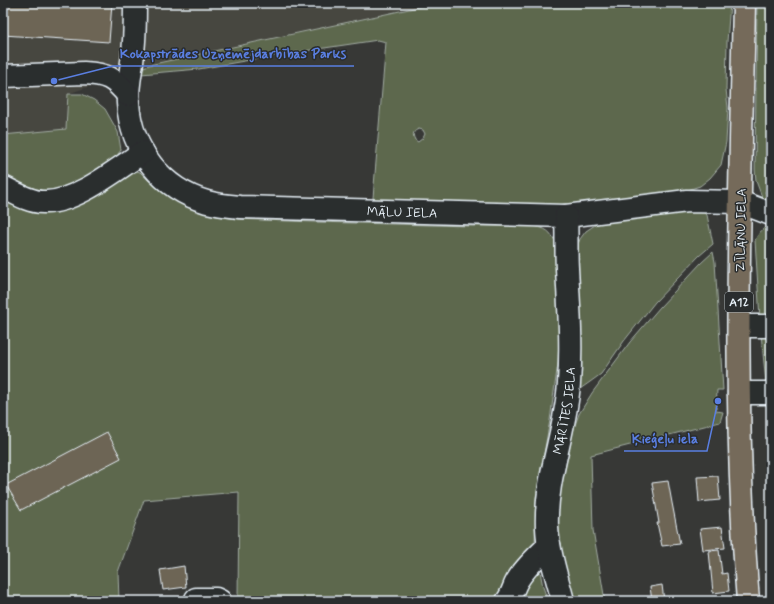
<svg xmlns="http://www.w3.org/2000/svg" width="774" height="604" font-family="Mynerve,sans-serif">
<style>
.built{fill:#47463f}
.green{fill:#5d674e;stroke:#a2aca3;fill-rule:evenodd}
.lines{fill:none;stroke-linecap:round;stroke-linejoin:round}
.stream{stroke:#8d9da9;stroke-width:4.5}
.building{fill:#6d6555;stroke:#e8f1f8}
.minor-casing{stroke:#e8f1f8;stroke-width:25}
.highway-casing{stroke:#e8f1f8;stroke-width:25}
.minor{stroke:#2a2d2e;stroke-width:22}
.highway{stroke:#746a5a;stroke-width:22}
.labels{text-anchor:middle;stroke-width:3;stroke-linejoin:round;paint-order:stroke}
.shield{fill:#2a2d2e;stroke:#afb6bb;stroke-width:1}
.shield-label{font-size:12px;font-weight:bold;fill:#e8f1f8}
.street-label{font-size:13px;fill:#e8f1f8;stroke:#2a2d2e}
.leader{fill:none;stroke:#5a7fe2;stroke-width:1.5}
.callout-dot{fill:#5a7fe2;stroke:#2a2d2e;stroke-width:1.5}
.callout-label{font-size:14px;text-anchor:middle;font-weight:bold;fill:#5a7fe2;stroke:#2a2d2e;stroke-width:3;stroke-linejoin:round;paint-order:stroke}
</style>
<rect width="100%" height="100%" fill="#373836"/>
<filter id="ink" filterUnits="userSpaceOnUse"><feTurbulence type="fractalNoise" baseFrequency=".025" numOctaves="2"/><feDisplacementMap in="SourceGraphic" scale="8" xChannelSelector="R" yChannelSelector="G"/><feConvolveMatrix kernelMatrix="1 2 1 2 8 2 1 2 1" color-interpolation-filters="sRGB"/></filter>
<g filter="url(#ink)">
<polygon class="built" points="3,3 437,3 149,65 68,94 66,130 3,135"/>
<g class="green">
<path d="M437 3H730L727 42 726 89 728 108 726 142 721 165 710 178 700 186 684 191 580 206 375 202 373 198 386 42 378 40 284 54 199 69 141 74V68L149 65ZM419 129 423 130 425 134 423 138 418 142 415 140C412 134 413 131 419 129Z"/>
<polygon points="757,3 771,3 771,205 762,197 756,181 755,169"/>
<path d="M68 94H82L94 100 105 109 118 132 121 150 118 154 133 170 140 172 149 181 164 193 180 203 200 211 217 216 237 219 314 222 471 226H532C546 228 551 231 556 244L560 317 558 363 550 420 536 497 535 545 543 587 548 601H238L239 492 144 500 118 572 119 601H3V135L66 129Z"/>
<polygon points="673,212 703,212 707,215 713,244 699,256 655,302 624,341 601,374 590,382 580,389 581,336 577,247 580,239 586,231 595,225 606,221"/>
<path d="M771 225V319H760L755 240C759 233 763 227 771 225Z"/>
<polygon points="713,252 715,262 723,390 717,390 716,411 723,412 720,422 591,455 593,530 605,601 574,601 563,567 557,534 557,507 560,483 574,428 579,414 592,393 630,342 660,307 701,263"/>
<polygon points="761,334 771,334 771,383 766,383"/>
</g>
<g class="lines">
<polyline class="stream" points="767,192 771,194"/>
</g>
<g class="building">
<polygon points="3,3 112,3 109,42 3,35"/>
<polygon points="107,432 121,458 21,510 6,485"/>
<polygon points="718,476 720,500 699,502 697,477"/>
<polygon points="668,481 672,503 680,544 662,546 657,523 659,523 652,483"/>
<polygon points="722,527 725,548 703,550 700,529"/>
<polygon points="719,550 722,574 727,573 729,591 713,593 709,551"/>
<polygon points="184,566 186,587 163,590 160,570"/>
<polygon points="662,585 664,601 652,601 650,587"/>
</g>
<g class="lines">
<g class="minor-casing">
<g id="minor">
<path id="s1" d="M135 3C135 19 135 36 133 52 132 69 127 86 128 103 131 150 162 189 207 202 218 205 229 206 240 207L566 216 687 201 740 202 771 214"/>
<path d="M3 76 84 73C107 74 114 78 128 95"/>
<path d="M3 187C15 193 29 202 43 202 74 204 117 169 143 152"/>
<polyline points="739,326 771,326"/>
<polyline points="739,393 771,393"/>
<polyline points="196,599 216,599 220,601"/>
<path d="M507 601C512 595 513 588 517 581 525 567 538 556 549 545"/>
<path id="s2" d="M563 601C557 577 548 552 547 527 545 478 566 431 569 383 572 345 569 307 567 268 566 251 567 234 566 216"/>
</g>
</g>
<g class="highway-casing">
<path id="highway" d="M744 3C740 202 732 402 748 601"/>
</g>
<use href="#minor" class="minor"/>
<use href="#highway" class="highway"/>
</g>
</g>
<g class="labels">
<rect class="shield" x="725" y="292" width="28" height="20" rx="3"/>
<g class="shield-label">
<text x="739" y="306">A12</text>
</g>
<g class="street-label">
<text dy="5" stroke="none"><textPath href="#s1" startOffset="431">MĀLU IELA</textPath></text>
<text transform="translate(740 230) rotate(-89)" y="5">ZĪLĀNU IELA</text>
<text dy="5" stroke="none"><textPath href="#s2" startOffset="194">MĀRĪTES IELA</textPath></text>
</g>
</g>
<path class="leader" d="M54 81L113 66H354M718 401L707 451H624"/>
<g class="callout-dot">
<circle cx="54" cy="81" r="4"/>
<circle cx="718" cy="401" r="4"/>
</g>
<g class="callout-label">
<text x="233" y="58">Kokapstrādes Uzņēmējdarbības Parks</text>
<text x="665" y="443">Ķieģeļu iela</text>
</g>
<rect width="774" height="604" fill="none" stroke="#2a2d2e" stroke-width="16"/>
<rect x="8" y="8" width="758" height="588" fill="none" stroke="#e8f1f8" stroke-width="1.5" filter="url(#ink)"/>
</svg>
